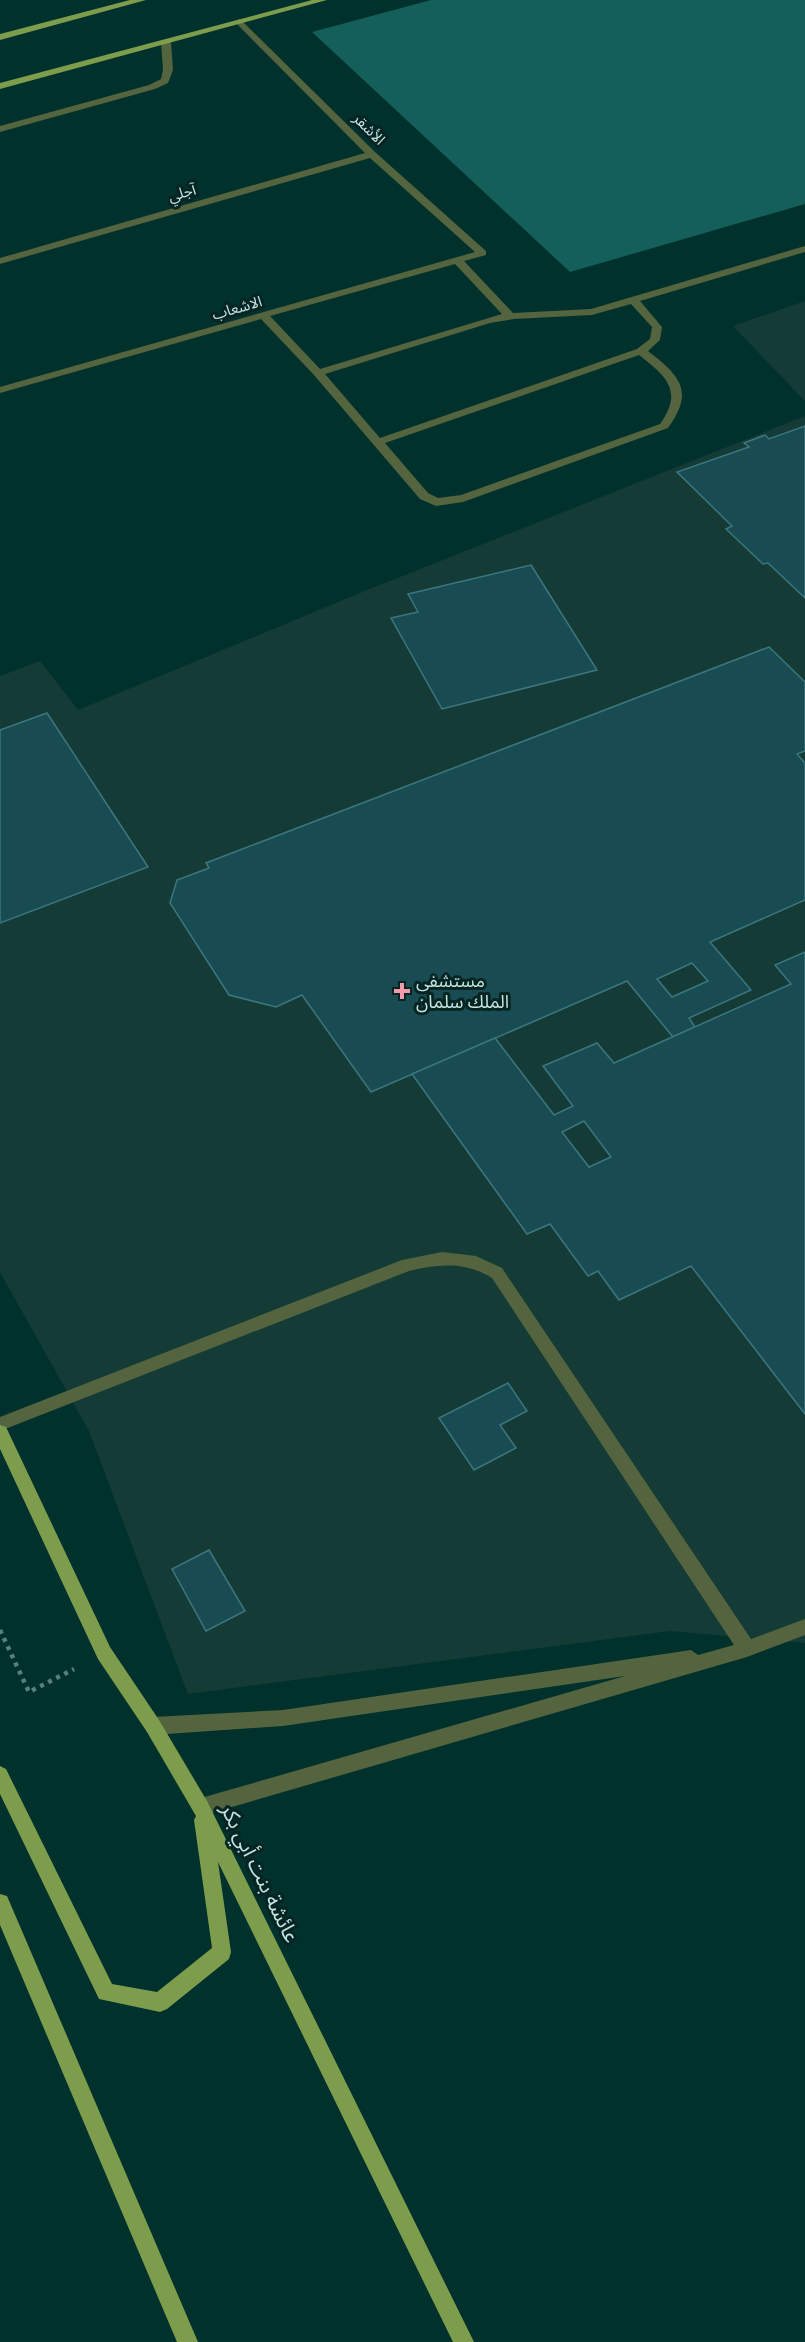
<svg xmlns="http://www.w3.org/2000/svg" width="805" height="2342" font-family="'Fira Sans Condensed','Noto Sans Arabic',sans-serif">
<style>
.built{fill:#153b37}
.green{fill:#145f59}
.building{fill:#194c52;stroke:#3c777f;stroke-width:1.5;fill-rule:evenodd}
.lines{fill:none;stroke-linecap:round;stroke-linejoin:round}
.path{stroke:#58807c;stroke-width:4.5;stroke-dasharray:4 5;stroke-linecap:butt}
.minor{fill:#54643e;fill-rule:evenodd}
.major{fill:#7d9d4c;fill-rule:evenodd}
.poi-dot{fill:#f39aab;stroke:#052523;stroke-width:2}
.labels{text-anchor:middle;stroke-width:6;stroke-linejoin:round;paint-order:stroke}
.far-street-label{font-size:15px;fill:#c5e2de;stroke:#052523}
.poi-label{font-size:18px;fill:#c5e2de;stroke:#052523;text-anchor:start}
.near-street-label{font-size:21px;fill:#c5e2de;stroke:#052523}
</style>
<rect width="100%" height="100%" fill="#00312d"/>
<g class="built">
<polygon points="805,301 805,401 733,326"/>
<polygon points="805,416 805,1643 670,1631 188,1694 89,1431 0,1272 0,676 40,661 78,710 360,593"/>
</g>
<polygon class="green" points="431,0 805,0 805,204 570,272 312,32"/>
<g class="building">
<polygon points="805,426 805,598 768,563 763,564 726,529 732,526 677,472 749,447 744,443 765,435 769,439"/>
<polygon points="531,565 597,670 442,709 391,618 418,612 408,594"/>
<path d="M769 647 805 682V751L797 754 805 763V900L710 942 751 990 689 1018 695 1027 673 1037 627 981 371 1092 302 995 276 1007 229 995 170 903 177 880 209 868 206 863ZM692 963 708 981 672 997 657 979Z"/>
<polygon points="47,713 148,867 0,923 0,730"/>
<path d="M805 952V1414L691 1266 619 1300 598 1271 588 1276 550 1224 527 1234 412 1074 495 1038 554 1115 573 1106 543 1066 597 1043 614 1063 791 984 775 965ZM584 1121 611 1157 589 1167 562 1132Z"/>
<polygon points="508,1383 527,1411 500,1425 516,1448 474,1470 439,1418"/>
<polygon points="209,1550 245,1611 206,1631 172,1569"/>
</g>
<g class="lines">
<polyline class="path" points="0,1630 29,1692 74,1669"/>
<g class="minor">
<path d="M240 19 375 152 486 251V255L464 261 513 313 591 309 805 246V252L640 301 662 327 660 340 648 351C680 376 695 391 668 428L463 502 436 506 420 499 314 375 261 319 0 393V387L475 252 370 158 0 264V258L365 153 237 24V20ZM455 264 502 314 320 369 270 316ZM631 304 652 327 650 339 637 349 380 438 325 374 490 323 514 319 592 315ZM639 355C666 376 684 391 660 424L461 495 438 498 428 493 385 443Z"/>
<polygon points="166,39 171,42 173,70 168,83 155,89 0,132 0,126 149,85 161,79 163,70 161,42"/>
<path d="M442 1252 476 1256 502 1268 751 1639 805 1619V1635L747 1657 201 1816 195 1813 192 1807 195 1801 201 1798 625 1676 283 1726 153 1735 147 1732 144 1726 147 1720 153 1717 283 1710 691 1650 698 1655 734 1645 492 1278C465 1261 438 1264 409 1271L0 1431V1417L402 1260Z"/>
</g>
<g class="major">
<polygon points="130,0 146,0 0,40 0,34"/>
<polygon points="312,0 327,0 0,89 0,83"/>
<polygon points="0,1425 6,1427 110,1647 159,1720 207,1801 474,2342 453,2342 218,1862 231,1952 229,1959 167,2009 160,2012 99,1999 0,1794 0,1766 6,1769 112,1984 157,1992 212,1948 194,1820 196,1816 147,1732 98,1659 0,1449"/>
<polygon points="0,1894 7,1896 198,2342 177,2342 0,1925"/>
</g>
</g>
<path class="poi-dot" d="M399 982h6v6h6v6h-6v6h-6v-6h-6v-6h6z"/>
<g class="labels">
<g class="far-street-label">
<text transform="translate(369 129) rotate(45)" y="5">الأشقر</text>
<text transform="translate(182 193) rotate(-16)" y="5">آجلي</text>
<text transform="translate(237 308) rotate(-16)" y="5">الاشعاب</text>
</g>
<g class="poi-label">
<text x="416" y="987">مستشفى<tspan x="416" dy="21">الملك سلمان</tspan></text>
</g>
<g class="near-street-label">
<text transform="translate(260 1873) rotate(64)" y="7">عائشة بنت أبي بكر</text>
</g>
</g>
</svg>
